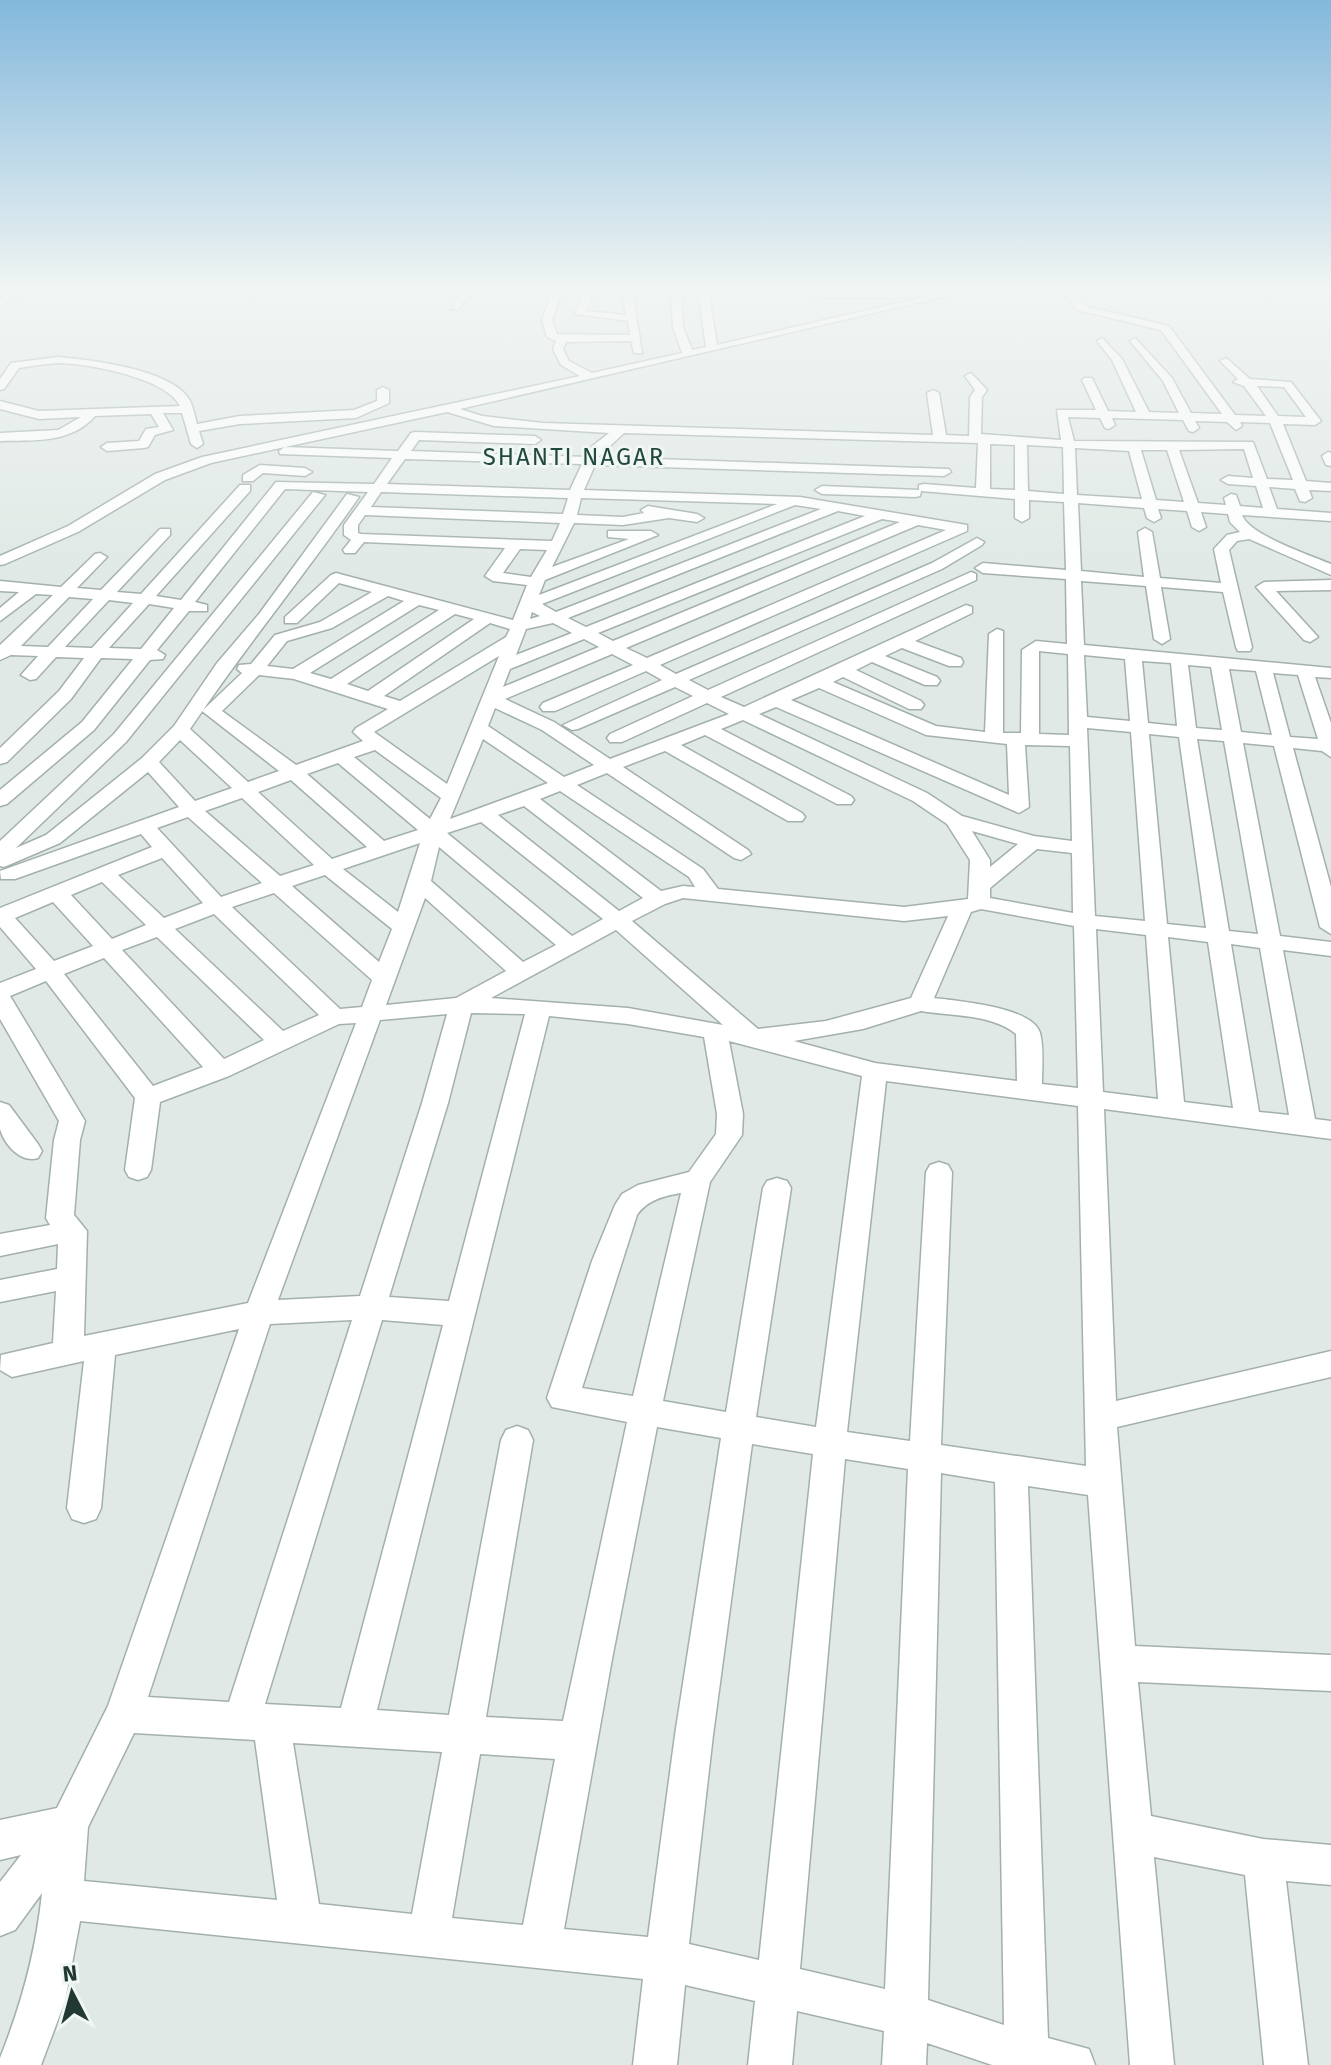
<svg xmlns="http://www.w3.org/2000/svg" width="1331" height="2065" font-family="'Fira Sans',sans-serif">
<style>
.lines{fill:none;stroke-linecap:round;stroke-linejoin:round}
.minor-casing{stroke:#a3b0ac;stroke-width:3}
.minor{fill:#fff;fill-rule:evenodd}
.labels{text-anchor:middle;stroke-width:6;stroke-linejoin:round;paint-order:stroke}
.far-quarter-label{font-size:24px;letter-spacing:2px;fill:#20483f;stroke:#f0f6f3}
</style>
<rect width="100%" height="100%" fill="#e0e9e5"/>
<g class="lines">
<g class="minor-casing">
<g id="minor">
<polygon points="464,289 474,289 459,309 451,309"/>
<path d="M553 289H563L552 320 557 334 630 335 628 321 575 314 585 289H595L586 311 626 315 622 289H632L642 353H634L631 341 566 342 563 349 569 361 592 373 682 353 673 327 671 289H681L683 327 692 350 706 347 698 289H708L717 345 959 289H977L460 409 482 416 543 423 933 435 927 393 933 390 939 393 946 435 969 436 970 397 975 390 965 376 971 373 987 390 982 397 981 434 1061 440 1057 410H1096L1082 380 1084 378H1092L1108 411 1136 412 1112 360 1097 341 1102 338 1122 359 1149 412 1179 413 1163 381 1130 341 1135 338 1172 378 1191 413 1222 414 1161 330 1082 311 1074 307 1061 289H1071L1082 303 1089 307 1169 326 1235 415 1266 416 1244 386 1233 382 1238 379 1220 361 1226 358 1250 379 1291 382 1321 421 1315 425 1283 424 1306 481 1331 483V491L1309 490 1312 498 1305 502 1300 501 1295 489 1269 487 1277 509 1331 513V521L1242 515C1249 535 1310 555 1331 564V575L1249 539 1237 541 1229 550 1252 647 1250 651H1238L1236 647 1223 592 1161 587 1170 639 1162 644 1154 639 1146 586 1081 581 1084 645 1331 668V678L1315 677 1331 723V757L1322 751 1293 748 1331 887V934L1320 927 1274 746 1243 743 1280 936 1331 942V956L1283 950 1315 1119 1331 1121V1139L1104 1109 1116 1401 1331 1351V1377L1117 1427 1135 1646 1331 1655V1691L1138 1682 1151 1816 1263 1839 1331 1845V1885L1286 1881 1308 2065H1264L1245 1875 1154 1857 1174 2065H1130L1088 1495 1028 1486 1048 2038 1089 2049 1095 2065H992L927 2043 926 2065H882L884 2031 797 2011 792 2065H748L755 2001 685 1985 677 2065H633L643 1979 80 1921 65 2001 41 2065H0V2058C22 2003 36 1951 42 1893L15 1930 0 1936V1882L21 1855 0 1860V1820L57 1808 108 1706 239 1329 115 1355 101 1508 96 1519 84 1523 72 1519 67 1508 84 1361 12 1377 0 1370 1 1355 53 1343 56 1291 0 1302V1280L57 1269 58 1244 0 1256V1234L50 1225 46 1218 54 1140 59 1121 0 1019V983L36 969 0 927V908L152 847 141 834 15 879H1L0 871 179 807 148 772 60 843 4 867 0 866V841L114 734 313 492 325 495 126 742 16 848 46 835 142 758 174 726 217 663 259 614 347 494 359 497C304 576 243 650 190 729L248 782 279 771 202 711 242 673 237 669 239 665 251 664 275 635 320 622 372 592 339 583 297 623H285V617L331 575 336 573 513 620 527 585 493 581 485 576 505 548 364 542 355 553H345L343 550 351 540 344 535V525L368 492 285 489 195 602 207 605V611H189L157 650 165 655 163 659 150 660 94 730 7 804 0 806V790L82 722 133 659 101 658 71 699 7 762 0 764V748L59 691 84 658 56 657 36 679 30 680 21 675 38 656 11 655 0 660V645L53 595 36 594 0 621V608L19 592 0 591V581L61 587 95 554 100 553 107 557 77 588 101 590 160 529H170V535L117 592 141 594 240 485H250V491L156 596 181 600 276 482 374 484 392 458 280 454 279 451 285 447 398 451 411 433 415 432 535 436 541 440 535 444 419 440 411 451 586 457 590 448 609 433 494 426 447 412 211 463 165 480 78 532 5 564 0 565V556L68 526 155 474 202 457 580 376 561 365 553 349 556 341 547 337 542 320ZM1257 386 1284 387 1306 417 1278 416ZM1068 417 1100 418 1105 428 1109 429 1115 425 1112 418 1183 420 1189 431 1193 432 1199 428 1195 421 1227 422 1236 430 1242 426 1240 422 1270 423 1293 480 1267 479 1253 442 1074 441ZM624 433 978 443 976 488 924 484 919 485V490L822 486 815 490 822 494 915 497 920 496 921 491 1015 499V518L1022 522 1029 518V500L1064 502 1066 570 983 563 975 568 983 573 1066 579 1067 644 1036 641 1022 650 1021 733H1003V631L997 629 989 634 985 732 936 726 833 682 843 677 909 709H921L924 705 921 701 856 670 872 662 925 685H937L940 681 937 677 885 656 902 648 949 666H961L963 662 961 658 915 641 972 613V607L966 605 744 707 721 697 976 580V574L971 572 708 690 689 680 942 569 982 545 984 542 977 538 932 563 676 674 660 665 967 531V525L800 497 584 490 595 465 944 476 951 472 949 469 598 457ZM990 444 1015 445V490L990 489ZM1027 445 1063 447 1064 494 1028 491ZM1075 448 1129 451 1142 499 1077 495ZM1244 449 1253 478 1228 476 1221 480 1228 484 1256 486 1263 508 1240 506 1236 495 1231 494 1224 498 1226 505 1198 503 1179 450ZM1141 450H1167L1184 502 1156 500ZM405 459 582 464 570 490 387 484ZM381 492 568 498 563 514 371 507ZM581 498 777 504 539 595 545 580 658 535 651 531H608V537L629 539 552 567 574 523 623 525 669 518 697 522 704 518 697 514 648 506 641 510 644 513 623 517 577 515ZM1078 503 1144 508 1147 518 1154 522 1161 518 1158 509 1187 511 1192 527 1199 531 1206 527 1201 512 1228 514 1230 522 1240 532 1227 535 1214 549 1221 583 1160 578 1152 532 1145 528 1138 532 1144 577 1081 571ZM795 505 821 509 556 612 542 604ZM838 511 865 516 586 627 568 618ZM365 515 560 523 552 541 361 534 358 533V525ZM882 519 900 522 613 641 598 633ZM918 525 946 530 647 658 626 648ZM520 549 547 550 531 577 503 573ZM388 596 404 601 293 669 267 666 287 641 332 628ZM69 597 93 599 48 647 21 646ZM109 600 133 603 92 648 65 647ZM149 604 174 608 141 649 109 648ZM419 605 439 610 331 679 310 673ZM532 612 540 616 530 619ZM455 614 474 619 368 691 347 684ZM490 623 510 629 506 637 400 701 384 696ZM553 623 572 633 516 655 526 629ZM584 639 599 647 503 687 510 669ZM1039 651 1068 654 1069 735 1039 734ZM612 654 633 665 543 703 540 707 543 711H555L646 671 662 680 563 725 572 730 578 729 675 687 693 696 610 734 607 738 610 742H622L707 703 729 714 610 759 554 722 505 699ZM1084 655 1125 659 1130 721 1087 717ZM499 656 447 784 374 732ZM1142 661 1171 663 1177 726 1148 723ZM1188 665 1211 667 1222 730 1196 728ZM1229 669 1256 671 1272 735 1241 732ZM1273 673 1298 675 1318 739 1290 737ZM259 675 294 679 388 709 356 728 353 732 363 741 296 765 222 711ZM819 688 926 735 1007 744 1009 795 791 700ZM776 707 1019 813 1029 807 1025 745 1070 746 1072 841 1034 836 962 816 927 793 759 714ZM495 708 542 730 594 765 564 777 488 726ZM743 720 913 801 947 824 970 860 968 899 904 907 718 889 703 869 577 785 607 773 734 858 741 860 751 854 748 850 623 767 665 751 788 821H802L805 817 802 813 681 745 705 735 837 804H851L854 800 851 796 721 729ZM1087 728 1131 732 1145 921 1095 916ZM1149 734 1179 737 1206 928 1167 924ZM483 739 548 783 450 819ZM1197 739 1224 741 1258 934 1229 931ZM180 740 232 788 195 801 159 762ZM375 750 441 798 430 819 354 757ZM338 763 418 830 384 841 307 774ZM291 780 367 847 332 859 258 792ZM560 791 689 877 695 887 683 886 661 891 540 799ZM242 798 314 865 280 876 205 811ZM524 806 643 898 619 911 498 815ZM188 817 262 883 221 897 157 828ZM481 822 603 919 572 936 447 833ZM972 831 1018 844 990 867V860ZM420 843 398 912 343 869ZM439 847 556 945 523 962 431 881ZM1037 849 1072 853 1073 913 990 898V888ZM162 858 203 903 164 918 118 875ZM325 875 392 929 379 962 292 886ZM102 882 146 925 112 939 71 895ZM274 893 372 980 362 1007 340 1009 232 907ZM425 898 506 971 456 998 386 1005ZM683 898 904 921 948 916 911 998 826 1021 758 1029 632 921 665 904ZM53 902 93 946 54 961 15 918ZM981 909 1074 926 1078 1088 1042 1084C1042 1068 1044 1048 1040 1033 1033 1007 957 1001 934 998L971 912ZM214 914 319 1015 283 1031 175 929ZM1096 929 1146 935 1158 1099 1103 1092ZM616 930 723 1025 628 1008 491 998ZM157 937 264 1040 224 1059 122 950ZM1168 937 1208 942 1233 1108 1184 1102ZM1231 944 1260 948 1289 1115 1259 1112ZM104 958 203 1067 153 1086 64 974ZM46 981 135 1098 125 1170 129 1177 138 1180 147 1177 151 1170 160 1102 229 1076 339 1024 356 1023 248 1303 84 1336 87 1231 74 1215 80 1140 85 1121 10 996ZM921 1011C951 1016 992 1014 1016 1034L1017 1081 875 1063 794 1041 863 1029ZM471 1013 525 1014 449 1301 389 1297 448 1103ZM447 1014 422 1103 360 1296 278 1300 380 1020ZM549 1016 628 1024 704 1037 717 1114 716 1134 689 1172 638 1185 622 1194 615 1205 592 1261 547 1398 552 1407 627 1422 563 1721 486 1717 533 1440 528 1430 517 1426 506 1430 501 1440 449 1715 377 1710ZM729 1041 862 1076 816 1427 756 1417 791 1188 787 1181 777 1178 767 1181 763 1188 726 1412 663 1401 710 1182 742 1135 743 1114ZM886 1081 1078 1106 1086 1466 941 1445 952 1172 948 1165 939 1162 930 1165 926 1172 910 1441 847 1432ZM681 1193 633 1396 582 1388 637 1215C647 1200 664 1196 681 1193ZM352 1320 229 1702 148 1697 270 1324ZM382 1320 443 1325 341 1708 265 1704ZM657 1427 721 1438 675 1735 648 1937 564 1929 612 1659ZM752 1444 813 1454 759 1960 689 1944 713 1735ZM845 1459 908 1469 885 1989 800 1969ZM941 1473 995 1482 1004 2025 928 2000ZM134 1733 255 1740 277 1900 84 1881 88 1827ZM293 1743 442 1752 412 1914 319 1904ZM480 1754 555 1759 523 1925 452 1918Z"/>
<polygon points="791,289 905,291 910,294 905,297 827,298"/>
<polygon points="8,294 16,296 0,306 0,299"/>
<path d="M58 357C91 360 170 369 189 399 193 406 195 416 197 424L240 416 354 410 377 401V390L383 387 389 390V403L356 418 240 424 199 431 203 444 197 448 191 444 182 413H163L173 430 155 435 148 447 144 448 107 451 101 447 107 443 139 441 146 429 159 427 151 414 95 416C71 444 33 440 0 441V433L58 430 81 417 39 419 0 409V401L39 411 180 406C167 378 87 363 57 363 44 364 31 366 19 368L4 389 0 390V379L11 363Z"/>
<polygon points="1328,452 1331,453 1331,466 1326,465 1322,456"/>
<polygon points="260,465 305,468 312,472 305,476 263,473 253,481 243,481 243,475"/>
<polygon points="1331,580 1331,590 1276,591 1318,637 1310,642 1304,640 1256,587 1264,582"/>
<path d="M0 1102 9 1105 38 1144 42 1151 38 1158C21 1163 5 1146 0 1129 0 1122 0 1110 0 1102Z"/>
</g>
</g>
<use href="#minor" class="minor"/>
</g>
<linearGradient id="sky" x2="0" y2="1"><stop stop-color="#83b8dc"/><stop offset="0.5" stop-color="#f1f5f3"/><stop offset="1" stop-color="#f1f5f3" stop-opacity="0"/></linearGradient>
<rect width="1331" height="578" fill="url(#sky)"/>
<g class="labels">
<g class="far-quarter-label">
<text x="574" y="465">SHANTI NAGAR</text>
</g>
</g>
<g transform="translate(72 1993) rotate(354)" stroke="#f0f6f3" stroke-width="6" paint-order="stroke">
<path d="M0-6L14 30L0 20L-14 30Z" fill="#223833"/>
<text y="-12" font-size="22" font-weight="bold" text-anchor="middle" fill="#223833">N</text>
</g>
</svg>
